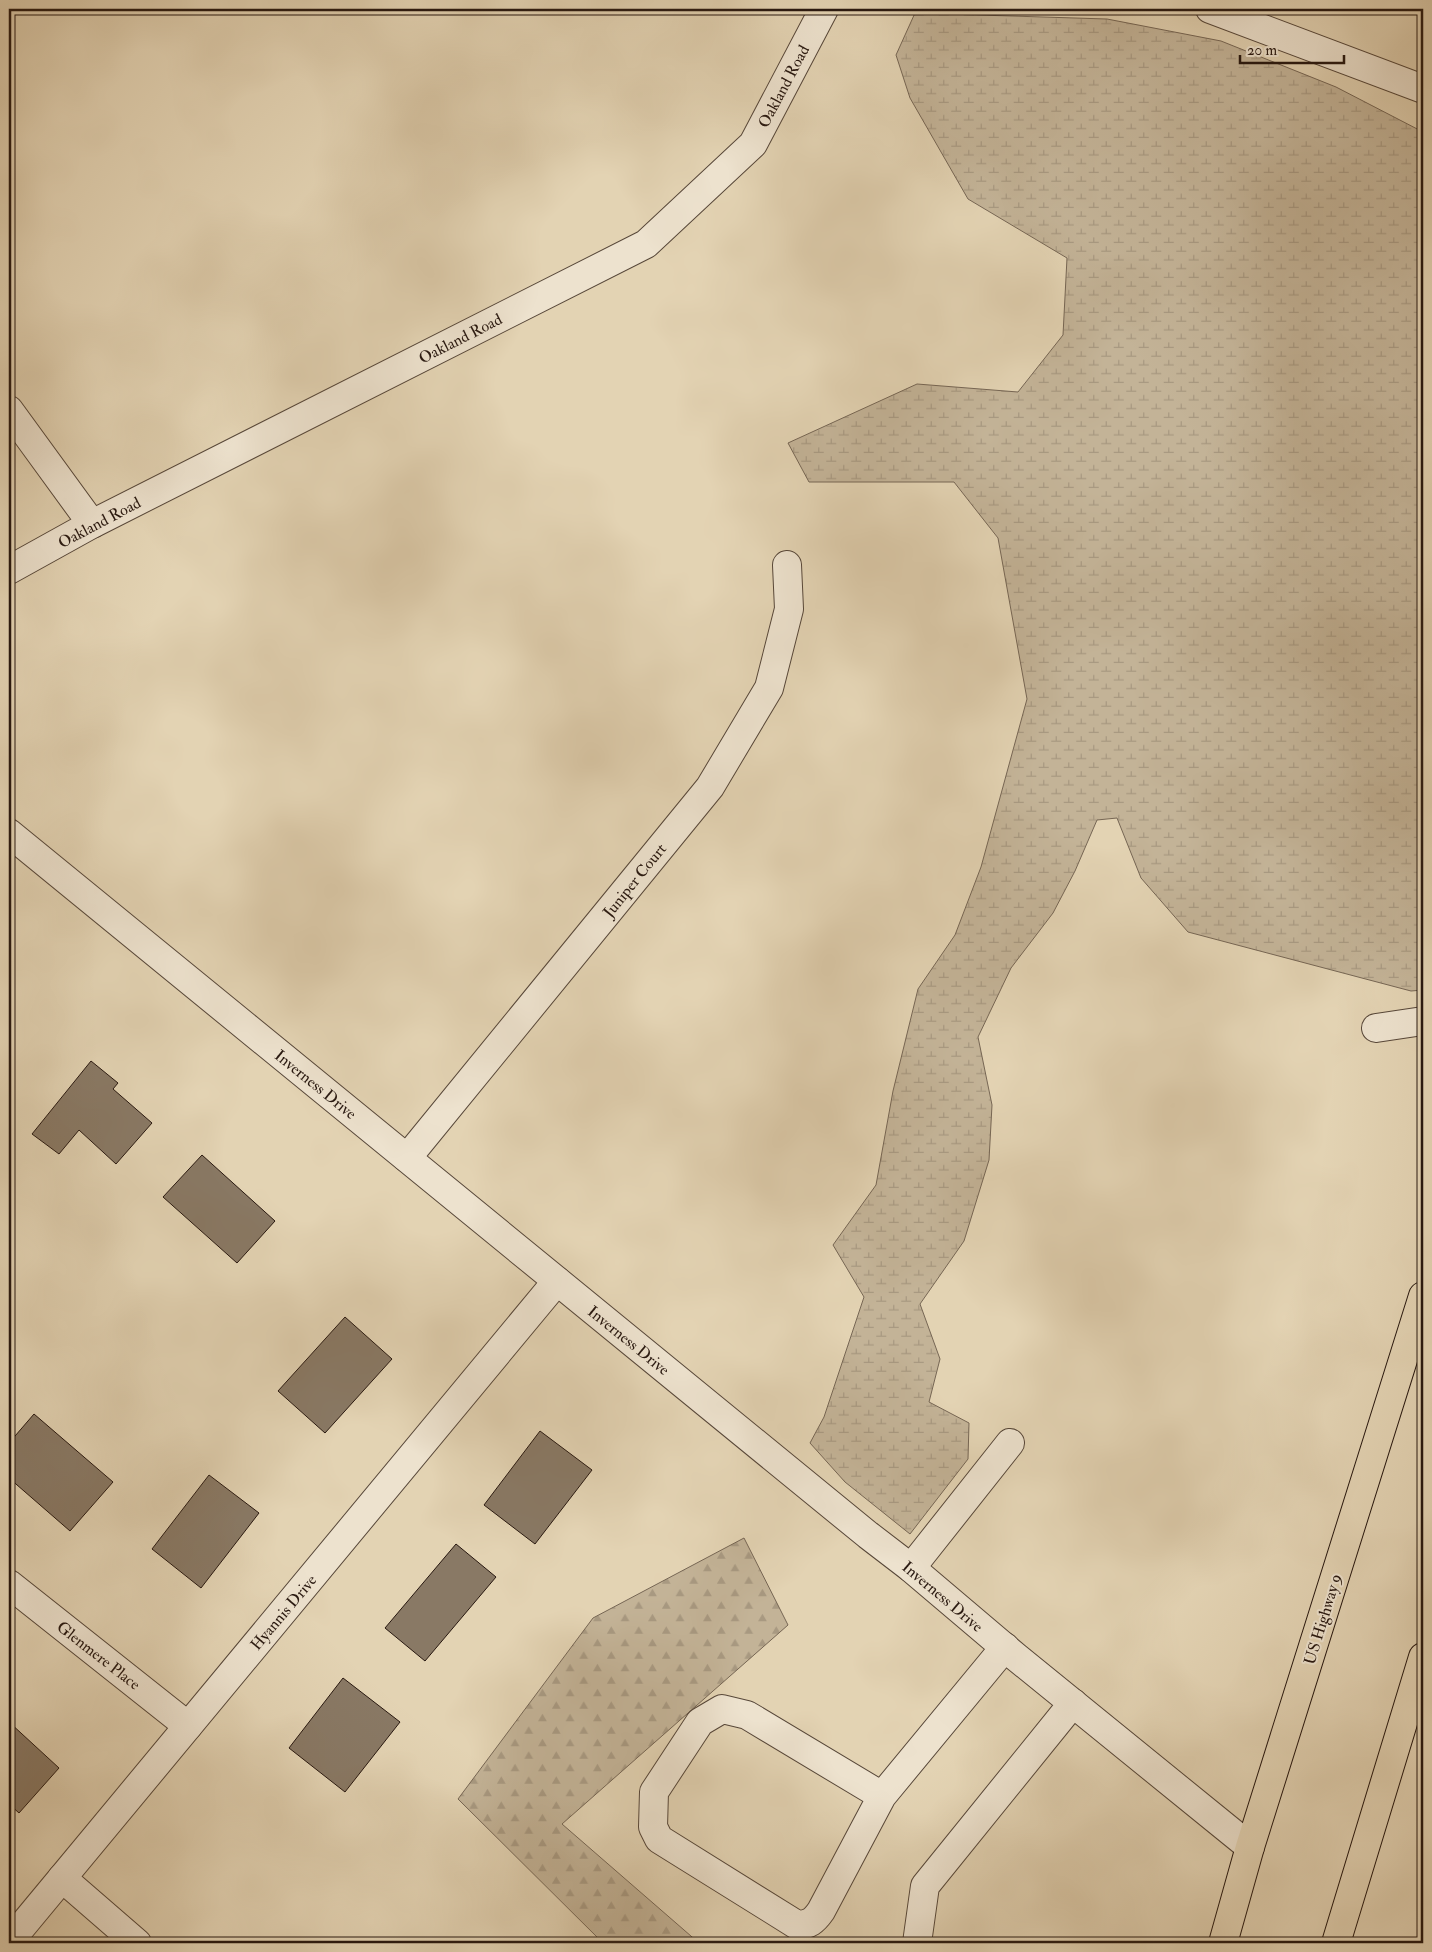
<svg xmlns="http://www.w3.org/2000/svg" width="1432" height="1952" font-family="'IM FELL Double Pica',serif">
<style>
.forest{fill:url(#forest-firs);stroke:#766654}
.wetland{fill:url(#wetland-marsh);stroke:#766654}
.building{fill:#897965;stroke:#281810}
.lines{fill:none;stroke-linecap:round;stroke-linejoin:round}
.minor-casing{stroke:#574739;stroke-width:30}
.highway-casing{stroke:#281810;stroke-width:30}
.minor{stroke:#ede2ce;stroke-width:28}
.highway{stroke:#e3d3b3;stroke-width:28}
.labels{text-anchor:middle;stroke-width:4;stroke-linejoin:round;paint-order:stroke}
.street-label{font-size:16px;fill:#281810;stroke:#ede2ce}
</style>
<defs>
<pattern id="forest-firs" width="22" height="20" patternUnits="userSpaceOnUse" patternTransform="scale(1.25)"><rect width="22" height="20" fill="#c3b397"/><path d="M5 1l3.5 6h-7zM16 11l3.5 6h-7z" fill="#a89981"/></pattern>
<pattern id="wetland-marsh" width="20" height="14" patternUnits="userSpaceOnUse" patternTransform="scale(1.25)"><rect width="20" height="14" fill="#c3b397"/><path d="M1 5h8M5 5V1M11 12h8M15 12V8" fill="none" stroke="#a89981"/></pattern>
</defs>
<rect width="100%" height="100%" fill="#e3d3b3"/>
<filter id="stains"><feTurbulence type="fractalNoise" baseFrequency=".004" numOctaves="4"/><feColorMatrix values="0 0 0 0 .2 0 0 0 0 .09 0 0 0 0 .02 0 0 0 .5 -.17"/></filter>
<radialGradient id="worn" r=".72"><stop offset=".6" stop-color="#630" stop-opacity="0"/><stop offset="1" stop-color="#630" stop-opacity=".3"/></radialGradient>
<polygon class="forest" points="744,1538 788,1625 562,1824 699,1943 603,1943 458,1799 593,1618"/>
<polygon class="wetland" points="915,13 1107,19 1221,41 1336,87 1423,132 1423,990 1411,991 1188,932 1141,878 1117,818 1097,820 1075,871 1053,913 1011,968 978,1037 992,1105 989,1160 964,1241 920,1304 940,1359 929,1402 969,1423 968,1459 910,1534 845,1482 810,1443 824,1417 864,1297 833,1245 876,1185 893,1091 918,989 955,935 981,867 1027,699 998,538 954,482 809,482 788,443 917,384 1018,392 1063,335 1067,258 968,199 910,98 896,55"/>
<g class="building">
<polygon points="91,1061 118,1083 113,1089 152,1123 116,1164 79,1130 59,1154 32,1134"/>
<polygon points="202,1155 275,1221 237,1263 163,1197"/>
<polygon points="345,1317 392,1359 325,1433 278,1391"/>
<polygon points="34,1414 113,1482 70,1531 9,1478 9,1443"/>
<polygon points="540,1431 592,1470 535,1544 484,1505"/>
<polygon points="209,1475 259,1513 201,1588 152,1549"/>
<polygon points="456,1544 496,1577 425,1661 385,1628"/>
<polygon points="343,1678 400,1722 345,1792 289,1748"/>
<polygon points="9,1722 59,1768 19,1813 9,1804"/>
</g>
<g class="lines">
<g class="minor-casing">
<g id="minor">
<polyline points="1210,9 1423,89"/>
<polyline points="9,410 92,524"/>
<polyline points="9,570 92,524 646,244 753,144 824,9"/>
<polyline points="9,833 868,1535 911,1568 1016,1657 1250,1847"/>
<polyline points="1376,1028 1423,1021"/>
<polyline points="407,1158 710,787 769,688 789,609 787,565"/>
<polyline points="911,1568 1010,1443"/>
<polyline points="9,1584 188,1726"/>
<path d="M882 1796 747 1715 722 1709 700 1722 654 1792 653 1827 659 1839 797 1925C809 1925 814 1921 821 1911L882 1796 1005 1647"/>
<polyline points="62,1878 137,1943"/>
<polyline points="9,1942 557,1281"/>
<polyline points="917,1943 925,1886 1073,1703"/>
</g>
</g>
<g class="highway-casing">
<g id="highway">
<polyline points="1223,1943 1250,1847 1423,1296"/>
<polyline points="1336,1943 1423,1657"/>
</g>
</g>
<use href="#minor" class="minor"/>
<use href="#highway" class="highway"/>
</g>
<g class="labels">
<g class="street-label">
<text transform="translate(783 86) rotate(-62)" y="6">Oakland Road</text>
<text transform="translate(460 338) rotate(-27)" y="6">Oakland Road</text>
<text transform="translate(99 522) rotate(-28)" y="6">Oakland Road</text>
<text transform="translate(634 880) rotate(-51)" y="6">Juniper Court</text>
<text transform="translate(316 1084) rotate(39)" y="6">Inverness Drive</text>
<text transform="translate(629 1340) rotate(39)" y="6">Inverness Drive</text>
<text transform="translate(943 1596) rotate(40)" y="6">Inverness Drive</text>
<text transform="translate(283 1612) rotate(-50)" y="6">Hyannis Drive</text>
<text transform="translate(1322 1619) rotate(-73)" y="6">US Highway 9</text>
<text transform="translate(99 1655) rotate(38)" y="6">Glenmere Place</text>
</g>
</g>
<rect width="1432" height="1952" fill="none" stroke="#e3d3b3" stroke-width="30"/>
<rect x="10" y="10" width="1412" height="1932" fill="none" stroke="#281810" stroke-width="2.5"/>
<rect x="15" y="15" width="1402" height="1922" fill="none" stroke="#281810"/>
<path d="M1240 55v8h104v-8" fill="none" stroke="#281810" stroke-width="2.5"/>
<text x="1247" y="55" font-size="15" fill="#281810" stroke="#ede2ce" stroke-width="4" paint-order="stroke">20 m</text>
<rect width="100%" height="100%" filter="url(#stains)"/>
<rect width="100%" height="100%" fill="url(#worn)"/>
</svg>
